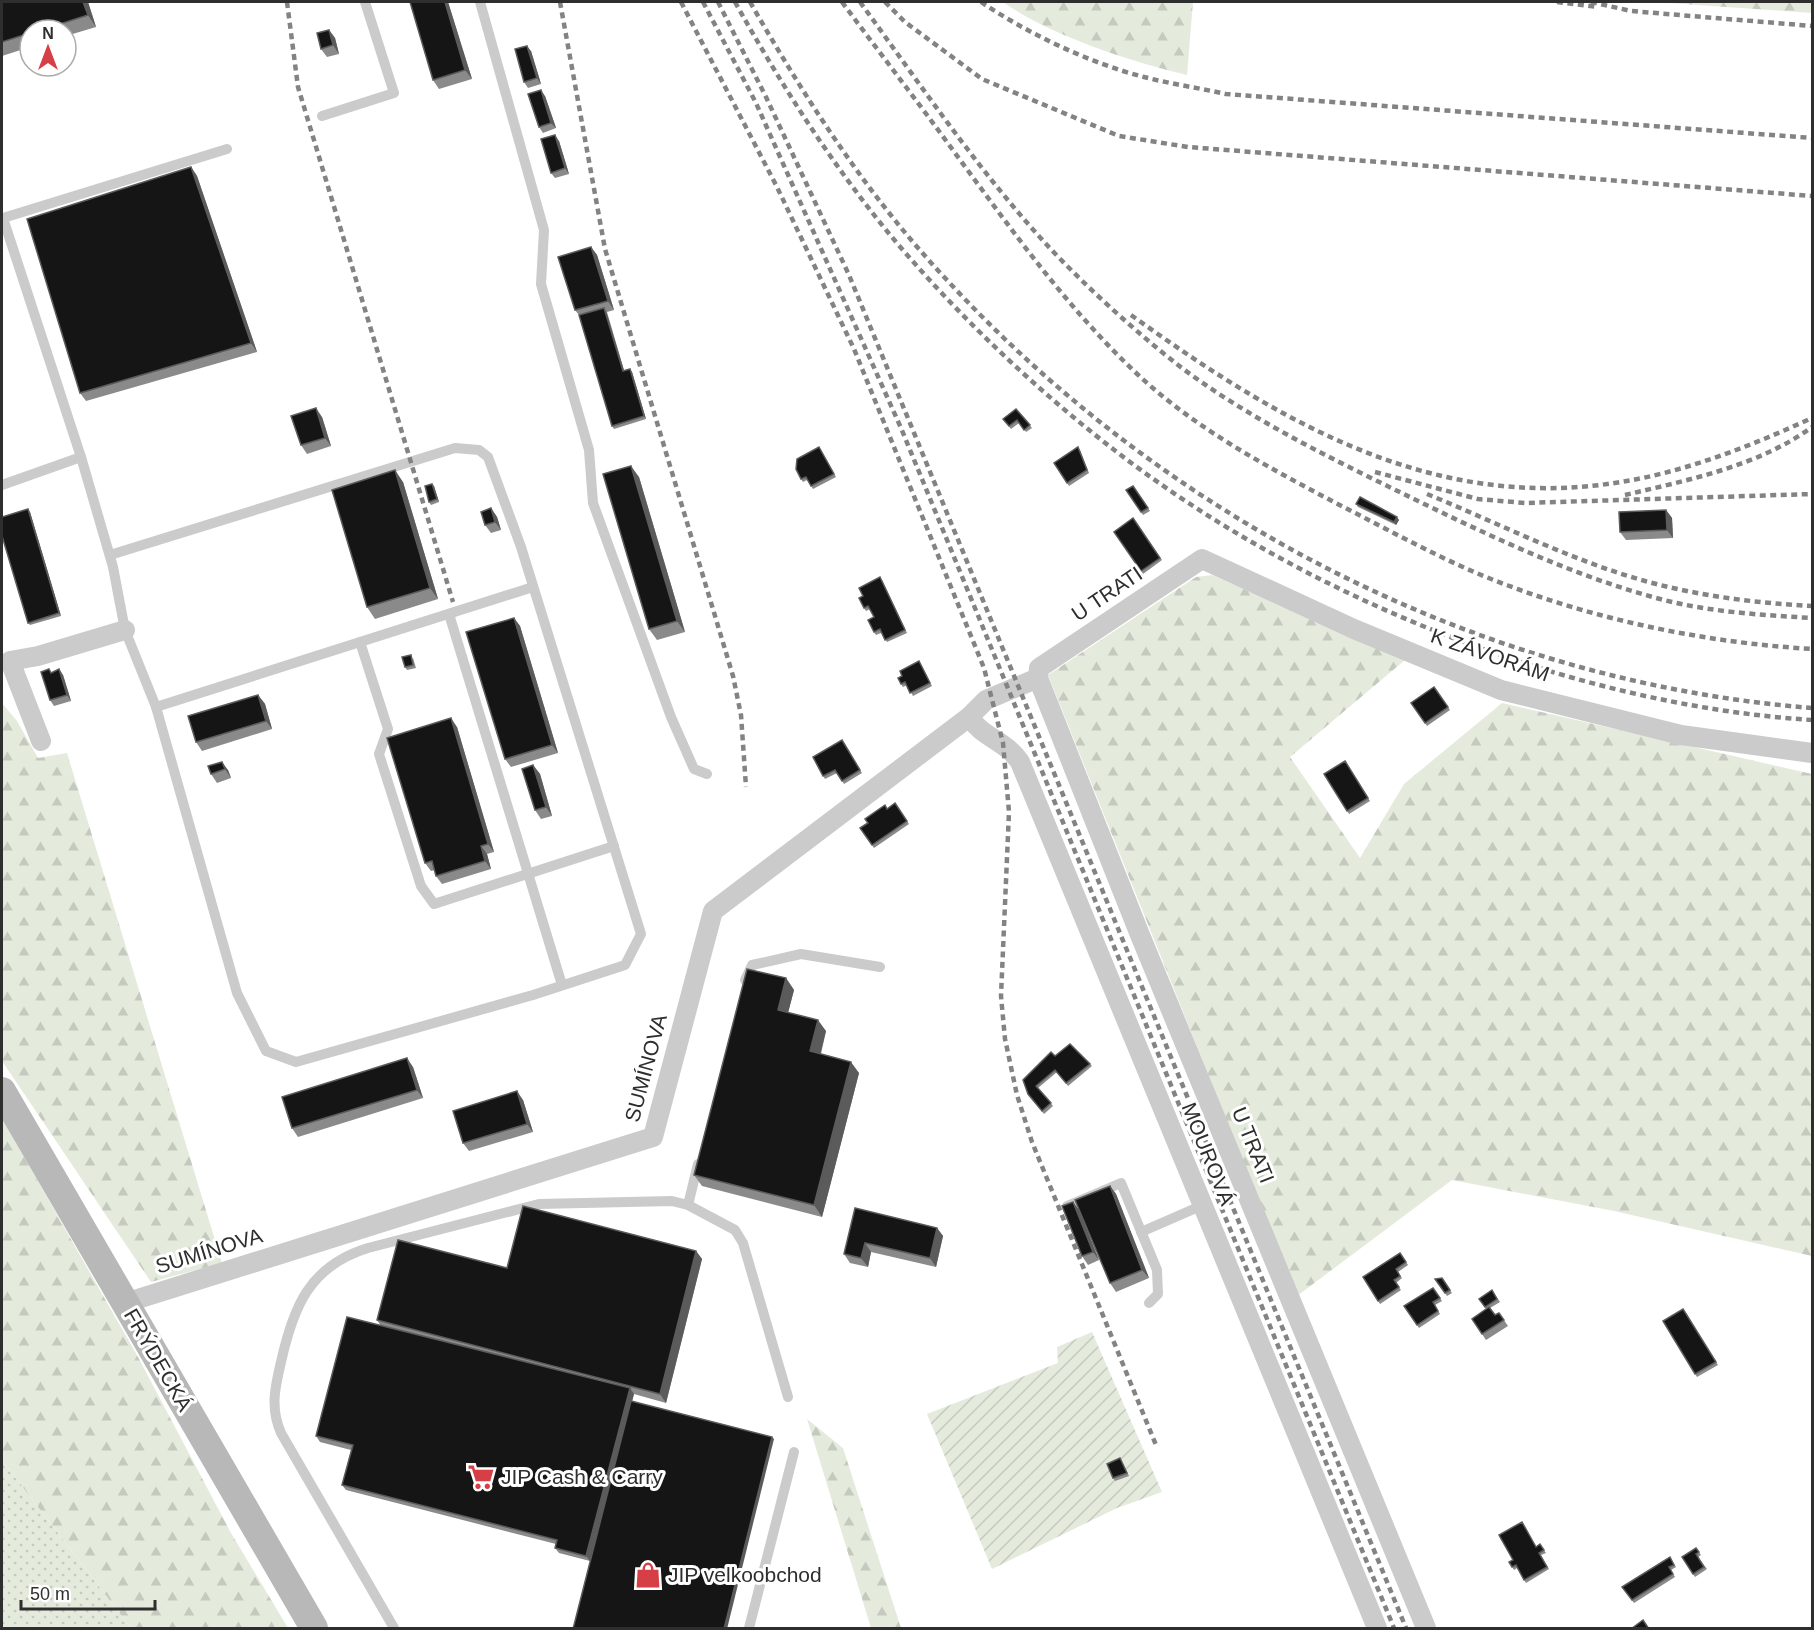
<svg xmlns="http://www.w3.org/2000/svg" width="1814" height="1630" font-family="Helvetica,sans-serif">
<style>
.grass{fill:url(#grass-dots)}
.forest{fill:url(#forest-firs)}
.garden{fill:url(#garden-furrows)}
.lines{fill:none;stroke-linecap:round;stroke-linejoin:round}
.service{stroke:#cbcbcb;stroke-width:10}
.minor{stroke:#cbcbcb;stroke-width:20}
.secondary{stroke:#b8b8b8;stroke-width:28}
.rail{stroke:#838383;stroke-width:4.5;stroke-dasharray:6 4.5;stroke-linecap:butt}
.wall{fill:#8a8a8a}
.shaded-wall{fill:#5b5b5b}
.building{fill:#151515;stroke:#5b5b5b;stroke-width:1.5}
.labels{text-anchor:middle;stroke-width:6;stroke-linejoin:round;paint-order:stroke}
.street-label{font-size:21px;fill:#2e2e2e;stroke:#fff}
.poi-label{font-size:21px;fill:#2e2e2e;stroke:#fff;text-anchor:start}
</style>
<defs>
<pattern id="grass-dots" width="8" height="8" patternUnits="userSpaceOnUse" patternTransform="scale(1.5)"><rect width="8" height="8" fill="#e4ebdd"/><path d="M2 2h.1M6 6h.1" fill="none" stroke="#c4cabe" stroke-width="1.8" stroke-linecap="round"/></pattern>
<pattern id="forest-firs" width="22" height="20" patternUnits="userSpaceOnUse" patternTransform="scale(1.5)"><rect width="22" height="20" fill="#e4ebdd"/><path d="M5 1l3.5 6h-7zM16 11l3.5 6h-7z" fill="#c4cabe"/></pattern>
<pattern id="garden-furrows" width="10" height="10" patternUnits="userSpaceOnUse" patternTransform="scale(1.5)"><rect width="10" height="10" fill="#e4ebdd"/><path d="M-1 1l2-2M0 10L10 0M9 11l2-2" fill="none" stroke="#c4cabe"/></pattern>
</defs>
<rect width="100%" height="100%" fill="#fff"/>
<polygon class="grass" points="2,1460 131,1628 2,1628"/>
<g class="forest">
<path d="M1003 2H1193L1187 75C1131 62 1049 35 1003 2Z"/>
<polygon points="1655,2 1812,2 1812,13"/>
<polygon points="1212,575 1405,660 1290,757 1360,858 1404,784 1502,703 1812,774 1812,1256 1614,1211 1452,1180 1297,1296 1048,675 1196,577"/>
<polygon points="2,703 17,721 38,758 67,753 222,1263 151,1282 2,1061"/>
<polygon points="2,1118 138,1357 231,1533 288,1628 131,1628 2,1460"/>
<polygon points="807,1419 843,1448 901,1628 871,1628"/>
</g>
<polygon class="garden" points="1092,1332 1162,1492 1117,1508 992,1569 927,1414 1058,1363 1057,1347"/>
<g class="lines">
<g class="service">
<polyline points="480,2 544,230 541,284 589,450 593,503 671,717 694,769 707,774"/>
<polyline points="322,116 394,93 365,2"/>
<polyline points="2,485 81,457"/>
<polyline points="110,555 455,448 479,450 488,457 521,547 641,934 625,965 533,995 296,1062 266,1051 237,993 156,707 125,630 113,567 81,457 3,218 227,149"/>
<polyline points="449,614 562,985"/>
<polyline points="360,642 388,729 379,754 421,886 434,904 614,846"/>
<polyline points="156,707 533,587"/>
<polyline points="745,980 752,965 801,954 880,967"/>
<polyline points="688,1205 698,1164"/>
<polyline points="1067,1206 1121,1183 1157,1270 1158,1294 1149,1303"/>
<polyline points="1141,1232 1203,1205"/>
<path d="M394 1628 281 1433C270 1408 275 1387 281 1362 293 1308 309 1266 368 1248L539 1204 672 1201 688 1205 735 1230 743 1243 788 1397"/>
<polyline points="749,1628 794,1452"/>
</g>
<g class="minor">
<polyline points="1038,678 1140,935 1426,1628"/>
<path d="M969 717C983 738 1005 740 1020 762L1377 1628"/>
<polyline points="41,741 10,661 38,656 125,630"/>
<polyline points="125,1303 653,1137 713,911 969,717 986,700 1038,678 1039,668 1202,559 1354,629 1501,690 1681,735 1812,753"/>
</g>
<polyline class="secondary" points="2,1091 314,1628"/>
<g class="rail">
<polyline points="287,2 298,87 453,602"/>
<polyline points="560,2 605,249 733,676 741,715 746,787"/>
<polyline points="681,2 777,187 854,349 984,668 1003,743 1009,812 1001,996 1005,1039 1017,1095 1032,1142 1156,1445"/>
<polyline points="703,2 756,103 901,428 1394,1628"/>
<polyline points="718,2 766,97 849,275 1406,1628"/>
<path d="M735 2C783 88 837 173 902 249 965 322 1037 390 1113 449 1303 597 1572 705 1812 720"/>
<path d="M750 2C807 101 867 195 946 279 1169 521 1483 682 1812 708"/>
<path d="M842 2C879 52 918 102 955 153 1011 229 1065 305 1133 370 1191 426 1262 464 1332 501 1379 525 1426 551 1474 572 1581 617 1697 642 1812 649"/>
<path d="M860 2C920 84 978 170 1047 245 1084 285 1136 332 1178 365 1249 419 1334 460 1414 499 1494 538 1574 576 1660 599 1709 612 1762 615 1812 618"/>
<polyline points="885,2 905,22 982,79 1119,136 1188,147 1812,196"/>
<path d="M981 2C1027 33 1089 63 1144 77 1171 84 1199 88 1226 94L1812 138"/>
<polyline points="1557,2 1598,7"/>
<polyline points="1591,2 1631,11 1812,26"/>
<path d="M1131 315C1294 432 1456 526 1664 473 1715 460 1764 440 1812 418"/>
<polyline points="1375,472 1478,499 1525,503 1812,494"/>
<path d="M1427 494C1498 523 1570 560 1645 581 1699 596 1756 603 1812 606"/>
<path d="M1625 495C1688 480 1759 466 1812 427"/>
</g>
</g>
<g class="wall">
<polygon points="2,2 88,2 96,27 66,36 66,30 30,30 30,47 2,56"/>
<polygon points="448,2 472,79 439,89 433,80"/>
<polygon points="329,30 335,38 339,54 327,57 321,49"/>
<polygon points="531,51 541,84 528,88 524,82"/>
<polygon points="545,96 556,128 543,133 539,127"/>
<polygon points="559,141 569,174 555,178 551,173"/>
<polygon points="191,167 197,176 257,352 86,401 80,393"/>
<polygon points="591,247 597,255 614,310 607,312 624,370 632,372 646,419 614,429 612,426 579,315 575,310"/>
<polygon points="1016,409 1032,428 1026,432 1019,423 1011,429 1003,419"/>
<polygon points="322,417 331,446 307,454 301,445"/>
<polygon points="819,447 836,477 813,489 807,480 803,482 801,479"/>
<polygon points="1080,450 1089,473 1069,486 1054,463"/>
<polygon points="639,477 685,632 657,640 649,629"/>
<polygon points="403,482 438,599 375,619 367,607"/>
<polygon points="434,486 439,502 431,505 429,502"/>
<polygon points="1133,486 1150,511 1143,515 1126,490"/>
<polygon points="1356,504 1399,520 1396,525 1358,507"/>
<polygon points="491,508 497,517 501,530 491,533 485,525"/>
<polygon points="1666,510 1672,518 1673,538 1626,540 1620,532"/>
<polygon points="30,512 61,616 30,625 28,623"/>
<polygon points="1133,518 1162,560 1143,574 1114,532"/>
<polygon points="882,580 907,633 887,642 881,633 876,635 874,632 874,617 870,609 866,611 864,608 863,596"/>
<polygon points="514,618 520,626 558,753 511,767 505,759"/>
<polygon points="413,658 416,668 407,670 405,667"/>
<polygon points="919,661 932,686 913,696 907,685 903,687 901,684 902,676"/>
<polygon points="59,669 63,675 71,701 54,706 50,700 52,673"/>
<polygon points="1434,687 1450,710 1427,726 1411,703"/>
<polygon points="258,695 265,704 272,729 202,751 196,742"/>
<polygon points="457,727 494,852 487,854 491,869 442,884 436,876 435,870 431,871 425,863"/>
<polygon points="842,740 862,773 844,784 837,773 825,779 813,757"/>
<polygon points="1345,761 1370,801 1349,814 1324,774"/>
<polygon points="533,765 540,774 552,816 541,819 535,810"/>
<polygon points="208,766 228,770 231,778 217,783 211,774"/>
<polygon points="895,803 909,824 874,848 860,828"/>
<polygon points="786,978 794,990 788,1012 826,1031 821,1054 859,1073 822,1217 702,1186 694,1175"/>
<polygon points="1055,1056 1090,1064 1092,1066 1068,1086 1057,1072 1038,1088 1053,1106 1044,1114 1028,1094"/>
<polygon points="413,1067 423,1098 298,1137 292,1128"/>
<polygon points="523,1100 533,1132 469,1151 463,1143"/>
<polygon points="1110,1186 1116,1194 1149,1278 1116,1292 1110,1283"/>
<polygon points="1073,1202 1079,1210 1099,1260 1088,1265 1082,1256"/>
<polygon points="855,1208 937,1228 943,1236 936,1267 871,1252 868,1267 850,1263 844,1254"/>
<polygon points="696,1251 702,1259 666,1403 634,1394 632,1401 774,1439 590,1561 559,1553 555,1548 556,1544 346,1490 342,1485 351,1450 320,1442 316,1436 381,1326 377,1320 507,1268"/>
<polygon points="1400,1253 1408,1265 1398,1272 1402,1278 1396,1283 1401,1290 1380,1304 1363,1277"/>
<polygon points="1442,1278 1452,1293 1447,1296 1445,1293"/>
<polygon points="1433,1288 1442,1301 1435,1305 1440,1314 1419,1328 1404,1306"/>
<polygon points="1492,1290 1500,1302 1490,1308 1495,1315 1499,1313 1508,1326 1486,1340 1472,1319 1486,1309 1479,1299"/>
<polygon points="1683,1309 1718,1365 1697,1377 1663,1321"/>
<polygon points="1120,1458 1129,1476 1115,1481 1113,1478"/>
<polygon points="1540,1544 1546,1553 1541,1555 1549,1569 1526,1583 1517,1568 1514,1570 1509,1562"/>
<polygon points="1696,1548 1701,1555 1698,1557 1707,1569 1695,1577 1693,1574"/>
<polygon points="1670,1557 1676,1567 1671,1570 1675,1577 1634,1603 1622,1587"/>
</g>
<g class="shaded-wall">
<polygon points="83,2 88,2 96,27 88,15"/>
<polygon points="445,2 448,2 472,79 465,70"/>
<polygon points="329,30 335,38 339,54 333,45"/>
<polygon points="527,46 531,51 541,84 537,78"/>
<polygon points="541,90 545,96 556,128 551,123"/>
<polygon points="555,135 559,141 569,174 565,168"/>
<polygon points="191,167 197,176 257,352 251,343"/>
<polygon points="591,247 597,255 614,310 608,301"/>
<polygon points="604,308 606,311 625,374 623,371"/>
<polygon points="630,369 632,372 646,419 644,416"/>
<polygon points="316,408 322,417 331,446 325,438"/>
<polygon points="631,466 639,477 685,632 677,621"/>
<polygon points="395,470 403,482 438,599 430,588"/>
<polygon points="432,484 434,486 439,502 437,499"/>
<polygon points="491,508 497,517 501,530 495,522"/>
<polygon points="28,509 30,512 61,616 59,613"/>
<polygon points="1666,510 1672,518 1673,538 1667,530"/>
<polygon points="1397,517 1399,520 1396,525 1394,522"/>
<polygon points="514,618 520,626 558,753 552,745"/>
<polygon points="59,669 63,675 71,701 67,695"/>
<polygon points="258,695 265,704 272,729 266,721"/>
<polygon points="451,718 457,727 494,852 488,844"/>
<polygon points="222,762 228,770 231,778 225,769"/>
<polygon points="533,765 540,774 552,816 546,807"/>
<polygon points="481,846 487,854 491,869 485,861"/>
<polygon points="786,978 794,990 786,1021 778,1010"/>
<polygon points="818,1020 826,1031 818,1063 810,1051"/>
<polygon points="407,1058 413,1067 423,1098 417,1090"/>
<polygon points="851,1062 859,1073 822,1217 814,1205"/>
<polygon points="517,1091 523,1100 533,1132 527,1124"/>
<polygon points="1110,1186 1116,1194 1149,1278 1142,1270"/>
<polygon points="1073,1202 1079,1210 1099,1260 1093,1252"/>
<polygon points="937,1228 943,1236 936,1267 930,1258"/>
<polygon points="865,1243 871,1252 868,1267 861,1258"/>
<polygon points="696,1251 702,1259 666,1403 660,1394"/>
<polygon points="630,1388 634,1394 590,1561 586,1556"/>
<polygon points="772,1437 774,1439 727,1629 724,1629"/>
</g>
<g class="building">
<polygon points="2,2 83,2 88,15 41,30 30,30 30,33 2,42"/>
<polygon points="410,2 445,2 465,70 433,80"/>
<polygon points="329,30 333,45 321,49 317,33"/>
<polygon points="527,46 537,78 524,82 515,49"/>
<polygon points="541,90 551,123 539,127 528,94"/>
<polygon points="555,135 565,168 551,173 541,139"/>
<polygon points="191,167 251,343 80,393 27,219"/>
<polygon points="591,247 608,301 575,310 558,257"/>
<polygon points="604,308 623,371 630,369 644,416 612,426 579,315"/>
<polygon points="316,408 325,438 301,445 291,416"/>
<polygon points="1016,409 1030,425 1024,430 1017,420 1009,426 1003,419"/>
<polygon points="819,447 834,474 811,486 806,477 801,479 796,469 797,459"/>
<polygon points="1078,447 1087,470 1067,483 1054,463"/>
<polygon points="631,466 677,621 649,629 603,474"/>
<polygon points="395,470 430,588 367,607 332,490"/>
<polygon points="432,484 437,499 429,502 425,486"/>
<polygon points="1133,486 1148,508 1141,512 1126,490"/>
<polygon points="1360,497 1397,517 1394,522 1356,504"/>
<polygon points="491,508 495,522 485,525 481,512"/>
<polygon points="28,509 59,613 28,623 2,536 2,517"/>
<polygon points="1666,510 1667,530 1620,532 1619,512"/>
<polygon points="1133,518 1160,558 1141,571 1114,532"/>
<polygon points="880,577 905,630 885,640 880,629 874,632 868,620 874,617 868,606 864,608 859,598 863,596 859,588"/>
<polygon points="514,618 552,745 505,759 466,632"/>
<polygon points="411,655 413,665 405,667 402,657"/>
<polygon points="919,661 930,683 910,693 905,682 901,684 898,678 902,676 900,671"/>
<polygon points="49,669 51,673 59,669 67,695 50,700 41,672"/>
<polygon points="1434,687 1448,707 1425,723 1411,703"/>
<polygon points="258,695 266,721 196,742 188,716"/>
<polygon points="451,718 488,844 481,846 485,861 436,876 432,861 425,863 387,738"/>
<polygon points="842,740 860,770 842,781 835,770 823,776 813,757"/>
<polygon points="1345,761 1368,798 1347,811 1324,774"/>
<polygon points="222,762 225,769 211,774 208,766"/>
<polygon points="533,765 546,807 535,810 522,769"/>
<polygon points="895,803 907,821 872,845 860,828 868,823 865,819 885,805 887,809"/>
<polygon points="747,969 786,978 778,1010 818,1020 810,1051 851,1062 814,1205 694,1175"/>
<polygon points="1070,1044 1090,1064 1066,1083 1055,1070 1036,1086 1051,1103 1042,1111 1028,1094 1023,1080 1051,1052 1055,1056"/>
<polygon points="407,1058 417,1090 292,1128 282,1097"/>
<polygon points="517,1091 527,1124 463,1143 453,1111"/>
<polygon points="1110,1186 1142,1270 1110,1283 1075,1200"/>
<polygon points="1073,1202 1093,1252 1082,1256 1062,1206"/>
<polygon points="523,1206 696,1251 660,1394 377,1320 398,1240 507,1268"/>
<polygon points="855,1208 937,1228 930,1258 865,1243 861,1258 844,1254"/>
<polygon points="1400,1253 1406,1262 1396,1269 1400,1276 1394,1280 1399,1287 1378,1301 1363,1277"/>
<polygon points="1442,1278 1450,1290 1445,1293 1435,1279"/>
<polygon points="1433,1288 1440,1298 1433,1302 1438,1311 1417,1325 1404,1306"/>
<polygon points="1492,1290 1497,1299 1485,1307 1479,1299"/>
<polygon points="1489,1307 1495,1315 1499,1313 1504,1320 1482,1334 1472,1319"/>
<polygon points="1683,1309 1716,1362 1695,1374 1663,1321"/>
<polygon points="347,1317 630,1388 586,1556 555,1548 557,1540 342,1485 353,1445 316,1436"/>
<polygon points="631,1401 772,1437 724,1629 573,1629"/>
<polygon points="1120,1458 1127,1473 1113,1478 1107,1464"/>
<polygon points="1522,1522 1536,1547 1540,1544 1544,1550 1539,1553 1547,1567 1524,1580 1516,1565 1512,1567 1509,1562 1513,1560 1499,1535"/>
<polygon points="1696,1548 1699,1552 1696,1554 1704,1567 1693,1574 1682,1557"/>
<polygon points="1670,1557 1674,1565 1669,1567 1673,1574 1632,1600 1622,1587"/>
<polygon points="1643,1620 1649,1629 1631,1629"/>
</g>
<defs>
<g id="supermarket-bare" transform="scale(2.07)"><path d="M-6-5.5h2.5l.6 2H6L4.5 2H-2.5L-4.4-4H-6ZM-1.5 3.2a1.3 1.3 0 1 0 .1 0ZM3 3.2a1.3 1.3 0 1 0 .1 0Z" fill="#d73f47" stroke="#fff" stroke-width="2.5" paint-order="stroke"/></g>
<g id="shop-bare" transform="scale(2.07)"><path d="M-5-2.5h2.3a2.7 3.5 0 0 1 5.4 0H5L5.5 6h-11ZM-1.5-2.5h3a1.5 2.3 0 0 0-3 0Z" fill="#d73f47" stroke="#fff" stroke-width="2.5" paint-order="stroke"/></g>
</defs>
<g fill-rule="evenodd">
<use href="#supermarket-bare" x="481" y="1477"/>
<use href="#shop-bare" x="648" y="1575"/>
</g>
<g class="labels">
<g class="street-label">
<text transform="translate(1107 594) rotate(-34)" y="7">U TRATI</text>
<text transform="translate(1490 655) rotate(19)" y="7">K ZÁVORÁM</text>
<text transform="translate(646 1068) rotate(-75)" y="7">SUMÍNOVA</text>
<text transform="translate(1253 1145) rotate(68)" y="7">U TRATI</text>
<text transform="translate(1208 1154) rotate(68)" y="7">MOUROVÁ</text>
<text transform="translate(209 1251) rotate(-17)" y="7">SUMÍNOVA</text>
<text transform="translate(158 1360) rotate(60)" y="7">FRÝDECKÁ</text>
</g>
<g class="poi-label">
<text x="501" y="1484">JIP Cash &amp; Carry</text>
<text x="668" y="1582">JIP velkoobchod</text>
</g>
</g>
<rect width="1814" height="1630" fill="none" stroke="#2e2e2e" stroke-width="6"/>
<g transform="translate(48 48)"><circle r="28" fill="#ffffff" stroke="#ababab" stroke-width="1.5"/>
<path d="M0-4.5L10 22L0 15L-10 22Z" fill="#d73f47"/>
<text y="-9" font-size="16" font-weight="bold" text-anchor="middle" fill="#2e2e2e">N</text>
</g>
<path d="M21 1600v9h134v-9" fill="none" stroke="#2e2e2e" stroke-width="3"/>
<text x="30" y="1600" font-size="18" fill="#2e2e2e" stroke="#ffffff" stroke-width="4.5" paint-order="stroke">50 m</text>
</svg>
